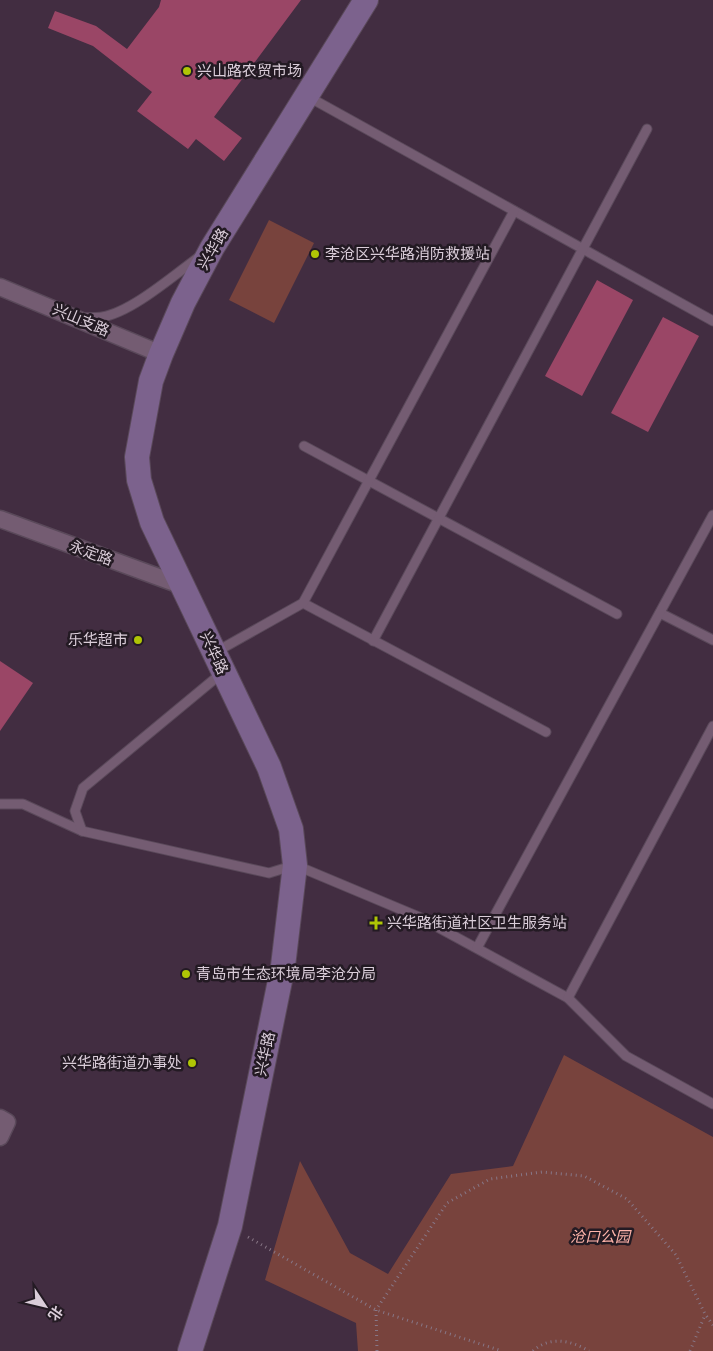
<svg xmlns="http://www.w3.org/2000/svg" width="713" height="1351" font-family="Georgia,'Noto Sans SC',serif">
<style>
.green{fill:#78433d}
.building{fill:#9a4666}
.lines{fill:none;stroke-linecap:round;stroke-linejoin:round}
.lane-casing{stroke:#5a495a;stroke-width:11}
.street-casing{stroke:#5a495a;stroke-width:19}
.secondary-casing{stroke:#5a495a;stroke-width:26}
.path{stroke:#887787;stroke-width:3;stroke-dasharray:1 4;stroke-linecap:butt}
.lane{stroke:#745c72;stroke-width:9}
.street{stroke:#745c72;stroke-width:16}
.secondary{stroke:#7c628d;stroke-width:24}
.poi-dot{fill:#afc505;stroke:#231a23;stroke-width:2}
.labels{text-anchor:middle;stroke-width:5;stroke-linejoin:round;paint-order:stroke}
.poi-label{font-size:15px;fill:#dacdd9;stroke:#231a23;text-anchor:start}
.street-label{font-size:15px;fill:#dacdd9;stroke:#231a23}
.park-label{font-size:15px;font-style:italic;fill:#ffb4aa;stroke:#231a23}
</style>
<rect width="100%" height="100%" fill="#422d41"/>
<g class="green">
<polygon points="269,220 314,243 274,323 229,300"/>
<polygon points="564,1055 713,1137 713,1351 358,1351 356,1323 265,1280 300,1161 350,1253 388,1274 451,1174 513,1166"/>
</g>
<g class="building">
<polygon points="161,0 301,0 214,117 242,138 224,161 196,139 188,149 137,111 152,92 93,46 48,28 55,11 96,26 127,49 159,7"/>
<polygon points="597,280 633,300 582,396 545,376"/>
<polygon points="663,317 699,336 648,432 611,413"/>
<polygon points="0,661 33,683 0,731"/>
</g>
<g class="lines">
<g class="lane-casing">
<g id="lane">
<polyline points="307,96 713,321"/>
<path d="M82 318C88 317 96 318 102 317 132 312 174 275 199 257"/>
<polyline points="304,446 617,614"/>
<polyline points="303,603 546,732"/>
<polyline points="660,613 713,640"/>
<polyline points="373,641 647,129"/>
<polyline points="214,653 303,603 514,211"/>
<polyline points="0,804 23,804 82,831 269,873 295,865 419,917 568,998 626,1056 713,1104"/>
<polyline points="82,831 75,811 83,788 223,672"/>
<polyline points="477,948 713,515"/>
<polyline points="568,998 713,726"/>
</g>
</g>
<g class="street-casing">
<g id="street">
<polyline points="0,287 161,354"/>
<polyline points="0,519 183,586"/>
<polyline points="0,1118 7,1122 0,1137"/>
</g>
</g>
<g class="secondary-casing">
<polyline id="secondary" points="190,1351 230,1226 283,966 295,865 291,829 269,767 152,522 139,480 137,457 151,381 161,354 183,303 212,248 366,0"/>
</g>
<g class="path">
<polyline points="248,1237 376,1310 502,1351"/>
<polyline points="377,1351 376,1310 447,1203 490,1179 542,1172 584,1176 627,1199 676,1255 705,1314 713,1325"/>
<path d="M533 1351C549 1336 571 1340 589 1351"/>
<polyline points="690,1351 705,1315"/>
</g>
<use href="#lane" class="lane"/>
<use href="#street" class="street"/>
<use href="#secondary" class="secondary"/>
</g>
<g class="poi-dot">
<circle cx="187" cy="71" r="5"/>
<circle cx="315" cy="254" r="5"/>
<circle cx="138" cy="640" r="5"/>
<path d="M373.5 915.5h5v5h5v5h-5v5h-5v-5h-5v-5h5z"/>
<circle cx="186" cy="974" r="5"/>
<circle cx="192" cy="1063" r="5"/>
</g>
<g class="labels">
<g class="poi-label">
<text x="197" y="76">兴山路农贸市场</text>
<text x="325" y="259">李沧区兴华路消防救援站</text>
<text x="128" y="645" text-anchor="end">乐华超市</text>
<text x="387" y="928">兴华路街道社区卫生服务站</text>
<text x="196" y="979">青岛市生态环境局李沧分局</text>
<text x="182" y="1068" text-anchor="end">兴华路街道办事处</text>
</g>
<g class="street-label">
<text transform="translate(213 249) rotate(-60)" y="5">兴华路</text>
<text transform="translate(81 320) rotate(23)" y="5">兴山支路</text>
<text transform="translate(91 553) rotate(20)" y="5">永定路</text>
<text transform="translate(214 653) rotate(65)" y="5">兴华路</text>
<text transform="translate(265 1054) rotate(-78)" y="5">兴华路</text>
</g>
<g class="park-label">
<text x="600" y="1242">沧口公园</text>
</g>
</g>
<g transform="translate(45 1306) rotate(125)" stroke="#231a23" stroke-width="4" paint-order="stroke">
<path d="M0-4L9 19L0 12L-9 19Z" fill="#dacdd9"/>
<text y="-8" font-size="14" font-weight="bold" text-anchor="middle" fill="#dacdd9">北</text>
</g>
</svg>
